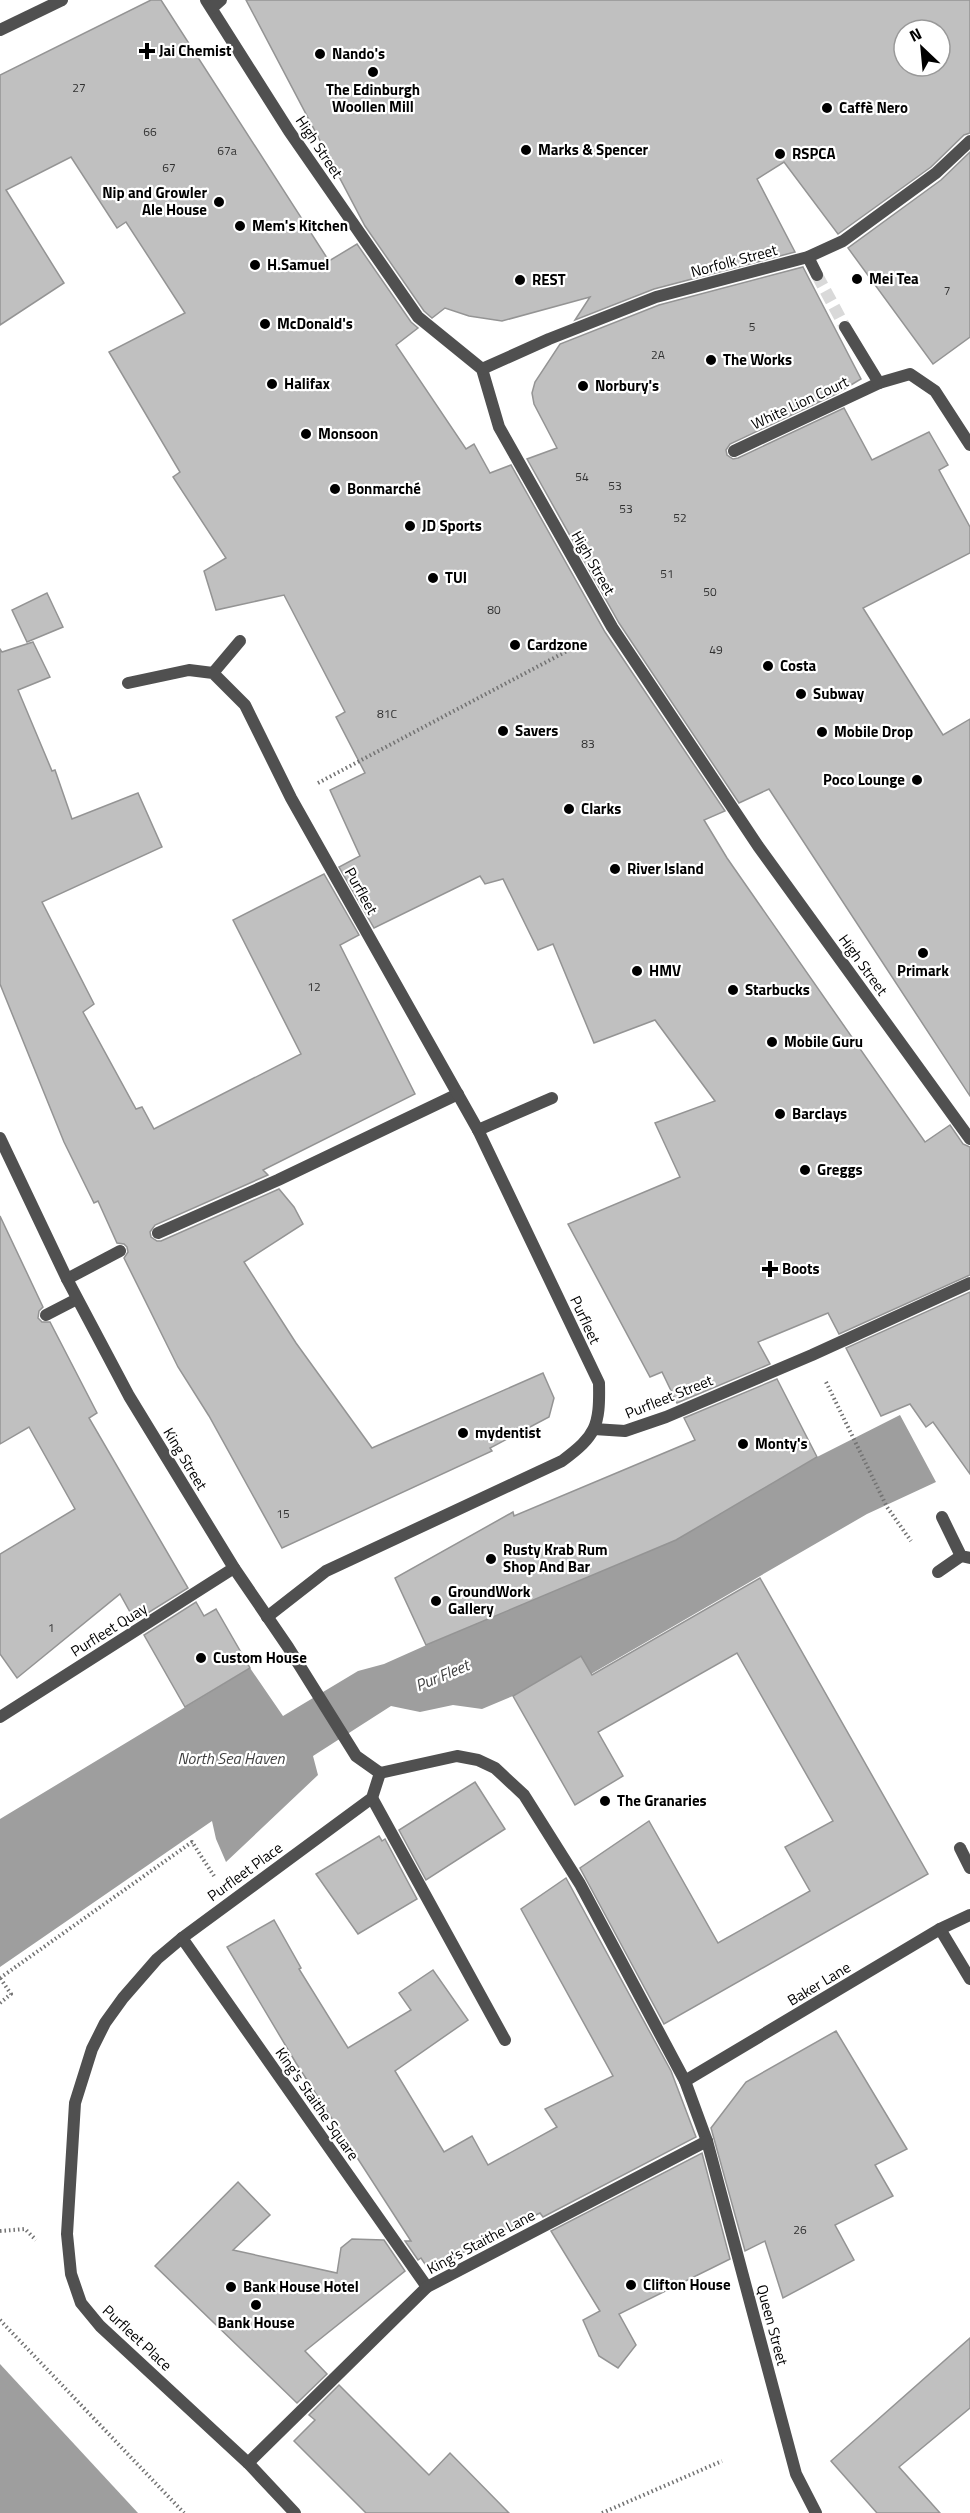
<svg xmlns="http://www.w3.org/2000/svg" width="970" height="2513" font-family="'Titillium Web',sans-serif">
<style>
.water{fill:#9e9e9e}
.building{fill:#c0c0c0;stroke:#949494;stroke-width:1.5;fill-rule:evenodd}
.lines{fill:none;stroke-linecap:round;stroke-linejoin:round}
.pedestrian-tunnel{stroke:#d9d9d9;stroke-width:12;stroke-dasharray:12 6;stroke-linecap:butt}
.path{stroke:#727272;stroke-width:4;stroke-dasharray:1.5 3;stroke-linecap:butt}
.service{stroke:#505050;stroke-width:12}
.pedestrian{stroke:#505050;stroke-width:12}
.minor{stroke:#505050;stroke-width:12}
.poi-dot{fill:#000;stroke:#fff;stroke-width:2}
.labels{text-anchor:middle;stroke-width:4.5;stroke-linejoin:round;paint-order:stroke}
.number-label{font-size:12px;fill:#303030}
.poi-label{font-size:15px;font-weight:bold;fill:#000;stroke:#fff;text-anchor:start}
.street-label{font-size:15px;fill:#000;stroke:#fff}
.water-label{font-size:16px;font-style:italic;fill:#3f3f3f;stroke:#fff}
</style>
<rect width="100%" height="100%" fill="#fff"/>
<g class="water">
<polygon points="900,1415 936,1482 867,1514 591,1674 581,1657 513,1696 482,1709 453,1705 420,1712 391,1706 313,1756 318,1775 226,1862 216,1839 212,1821 0,1967 0,1819 250,1668 283,1716 358,1671 384,1664 476,1623 676,1540 817,1457"/>
<polygon points="0,2364 138,2513 0,2513"/>
</g>
<g class="building">
<polygon points="151,0 161,0 329,261 357,244 411,322 418,328 396,345 466,449 474,444 490,473 511,465 605,632 725,811 704,820 727,858 925,1142 950,1125 963,1144 970,1147 970,1275 839,1334 828,1313 758,1342 770,1364 677,1403 662,1372 650,1377 568,1224 680,1177 655,1123 715,1101 655,1020 594,1043 553,944 538,950 503,879 485,884 480,876 374,928 339,867 360,856 330,790 365,773 336,717 345,712 284,595 216,610 204,571 226,558 173,477 180,472 109,352 185,313 126,222 117,228 71,157 6,190 64,283 0,325 0,75"/>
<path d="M246 0H970V133L964 135 931 167 838 234 784 162 757 179 795 252 654 289 575 320 590 297 502 321 469 316 445 308 432 318 424 311 365 226ZM904 30H940V66H904Z"/>
<polygon points="970,152 970,337 933,364 848,248 941,180"/>
<polygon points="803,267 861,379 836,394 730,444 726,450 727,455 733,459 738,458 844,408 872,460 929,432 948,465 939,470 970,527 970,553 863,608 943,735 970,719 970,1096 769,789 739,803 619,623 527,459 557,448 534,404 532,393 535,382 560,344 659,305"/>
<polygon points="47,593 63,627 27,642 12,610"/>
<polygon points="33,642 50,677 18,690 52,771 55,770 72,819 138,793 162,847 42,902 94,1004 83,1012 136,1109 142,1107 154,1129 301,1054 233,920 324,874 359,935 340,945 415,1094 263,1170 268,1175 155,1225 150,1232 151,1237 157,1241 161,1241 279,1189 294,1207 303,1224 244,1262 296,1343 372,1448 543,1373 554,1398 549,1417 490,1448 492,1451 282,1548 209,1416 178,1367 124,1258 128,1252 127,1247 124,1244 117,1243 98,1201 94,1203 64,1142 0,984 0,649 2,652"/>
<polygon points="0,1216 43,1307 39,1311 38,1318 42,1322 50,1322 97,1413 89,1418 188,1588 135,1621 120,1594 17,1678 0,1654 0,1554 75,1509 29,1427 0,1444"/>
<polygon points="970,1292 970,1474 933,1422 926,1427 910,1404 881,1416 846,1348"/>
<polygon points="777,1379 817,1457 676,1540 426,1645 395,1578 513,1512 514,1516 695,1440 684,1418"/>
<polygon points="760,1578 928,1874 664,2024 580,1868 649,1821 718,1943 810,1891 785,1847 833,1821 737,1653 598,1732 623,1776 575,1805 513,1696 581,1656 592,1675"/>
<polygon points="196,1602 204,1616 216,1609 250,1668 185,1707 144,1635"/>
<polygon points="475,1782 505,1829 426,1880 399,1830"/>
<polygon points="379,1836 382,1841 385,1839 417,1899 358,1934 316,1874"/>
<polygon points="566,1878 671,2071 696,2137 543,2217 540,2213 478,2243 431,2273 421,2258 418,2260 405,2241 411,2241 296,2063 227,1947 274,1920 301,1968 299,1969 348,2048 411,2010 399,1993 433,1970 468,2020 395,2071 444,2152 472,2136 488,2165 557,2127 545,2109 613,2076 521,1909"/>
<polygon points="836,2031 907,2149 875,2165 893,2196 835,2225 854,2260 783,2298 765,2241 745,2251 711,2128 746,2082"/>
<polygon points="702,2153 730,2259 619,2314 636,2345 618,2368 599,2356 583,2320 600,2311 551,2231"/>
<polygon points="238,2182 270,2215 233,2250 337,2273 341,2248 352,2239 384,2240 405,2271 305,2351 327,2374 297,2403 155,2266"/>
<polygon points="970,2338 970,2408 899,2467 940,2513 877,2513 831,2461"/>
<polygon points="339,2385 429,2475 450,2453 509,2513 366,2513 294,2441 315,2420 309,2415"/>
</g>
<g class="lines">
<polyline class="pedestrian-tunnel" points="817,275 845,327"/>
<g class="path">
<polyline points="318,783 584,642"/>
<polyline points="826,1382 887,1507 911,1541"/>
<polyline points="0,1978 192,1842 214,1876"/>
<polyline points="0,2003 11,1994 0,1978"/>
<polyline points="0,2231 25,2229 36,2240"/>
<polyline points="0,2320 184,2513"/>
<polyline points="602,2513 722,2461"/>
</g>
<g class="service">
<polyline points="734,451 879,383 910,374 935,391 970,445"/>
<polyline points="478,1130 552,1098"/>
<polyline points="158,1233 278,1180 458,1094"/>
<polyline points="67,1279 120,1251"/>
<polyline points="46,1315 77,1299"/>
<polyline points="0,1717 234,1568"/>
<polyline points="372,1798 505,2040"/>
<polyline points="960,1848 970,1868"/>
<polyline points="940,1929 970,1979"/>
</g>
<g class="pedestrian">
<polyline points="206,0 289,131 418,317 482,369 499,427 612,627 758,846 970,1139"/>
<polyline points="0,30 62,0"/>
<polyline points="808,257 817,275"/>
<polyline points="845,327 879,383"/>
<polyline points="482,369 549,339 656,297 808,257 843,241 936,173 970,141"/>
<polyline points="594,1429 625,1431 666,1417 812,1355 970,1283"/>
</g>
<g class="minor">
<polyline points="212,8 221,0"/>
<polyline points="213,673 240,641"/>
<path d="M128 683 189 670 213 673 245 705 291 798 478 1130 599 1383C600 1426 596 1436 562 1461L326 1571 267 1617"/>
<polyline points="0,1138 67,1279 129,1396 234,1568 288,1647 356,1756 380,1773"/>
<polyline points="942,1517 961,1556 970,1558"/>
<polyline points="938,1572 961,1556"/>
<polyline points="380,1773 457,1756 478,1760 495,1768 524,1795 580,1884 685,2081 707,2141 796,2474 816,2513"/>
<polyline points="182,1938 427,2287"/>
<polyline points="685,2081 940,1929 970,1915"/>
<polyline points="248,2463 427,2287 707,2141"/>
<polyline points="295,2513 248,2463 100,2326 81,2303 71,2274 67,2234 75,2103 92,2049 105,2023 123,1998 157,1959 182,1938 372,1798 380,1773"/>
</g>
</g>
<g class="poi-dot">
<path d="M144 42h6v6h6v6h-6v6h-6v-6h-6v-6h6z"/>
<circle cx="320" cy="54" r="6"/>
<circle cx="373" cy="72" r="6"/>
<circle cx="827" cy="108" r="6"/>
<circle cx="526" cy="150" r="6"/>
<circle cx="780" cy="154" r="6"/>
<circle cx="219" cy="202" r="6"/>
<circle cx="240" cy="226" r="6"/>
<circle cx="255" cy="265" r="6"/>
<circle cx="857" cy="279" r="6"/>
<circle cx="520" cy="280" r="6"/>
<circle cx="265" cy="324" r="6"/>
<circle cx="711" cy="360" r="6"/>
<circle cx="272" cy="384" r="6"/>
<circle cx="583" cy="386" r="6"/>
<circle cx="306" cy="434" r="6"/>
<circle cx="335" cy="489" r="6"/>
<circle cx="410" cy="526" r="6"/>
<circle cx="433" cy="578" r="6"/>
<circle cx="515" cy="645" r="6"/>
<circle cx="768" cy="666" r="6"/>
<circle cx="801" cy="694" r="6"/>
<circle cx="503" cy="731" r="6"/>
<circle cx="822" cy="732" r="6"/>
<circle cx="917" cy="780" r="6"/>
<circle cx="569" cy="809" r="6"/>
<circle cx="615" cy="869" r="6"/>
<circle cx="923" cy="953" r="6"/>
<circle cx="637" cy="971" r="6"/>
<circle cx="733" cy="990" r="6"/>
<circle cx="772" cy="1042" r="6"/>
<circle cx="780" cy="1114" r="6"/>
<circle cx="805" cy="1170" r="6"/>
<path d="M767 1260h6v6h6v6h-6v6h-6v-6h-6v-6h6z"/>
<circle cx="463" cy="1433" r="6"/>
<circle cx="743" cy="1444" r="6"/>
<circle cx="491" cy="1559" r="6"/>
<circle cx="436" cy="1601" r="6"/>
<circle cx="201" cy="1658" r="6"/>
<circle cx="605" cy="1801" r="6"/>
<circle cx="631" cy="2285" r="6"/>
<circle cx="231" cy="2287" r="6"/>
<circle cx="256" cy="2305" r="6"/>
</g>
<g class="labels">
<g class="number-label">
<text x="79" y="92">27</text>
<text x="150" y="136">66</text>
<text x="227" y="155">67a</text>
<text x="169" y="172">67</text>
<text x="947" y="295">7</text>
<text x="752" y="331">5</text>
<text x="658" y="359">2A</text>
<text x="582" y="481">54</text>
<text x="615" y="490">53</text>
<text x="626" y="513">53</text>
<text x="680" y="522">52</text>
<text x="667" y="578">51</text>
<text x="710" y="596">50</text>
<text x="494" y="614">80</text>
<text x="716" y="654">49</text>
<text x="387" y="718">81C</text>
<text x="588" y="748">83</text>
<text x="314" y="991">12</text>
<text x="283" y="1518">15</text>
<text x="51" y="1632">1</text>
<text x="800" y="2234">26</text>
</g>
<g class="poi-label">
<text x="159" y="56">Jai Chemist</text>
<text x="332" y="59">Nando's</text>
<text x="373" y="95" text-anchor="middle">The Edinburgh<tspan x="373" dy="17">Woollen Mill</tspan></text>
<text x="839" y="113">Caffè Nero</text>
<text x="538" y="155">Marks &amp; Spencer</text>
<text x="792" y="159">RSPCA</text>
<text x="207" y="198" text-anchor="end">Nip and Growler<tspan x="207" dy="17">Ale House</tspan></text>
<text x="252" y="231">Mem's Kitchen</text>
<text x="267" y="270">H.Samuel</text>
<text x="869" y="284">Mei Tea</text>
<text x="532" y="285">REST</text>
<text x="277" y="329">McDonald's</text>
<text x="723" y="365">The Works</text>
<text x="284" y="389">Halifax</text>
<text x="595" y="391">Norbury's</text>
<text x="318" y="439">Monsoon</text>
<text x="347" y="494">Bonmarché</text>
<text x="422" y="531">JD Sports</text>
<text x="445" y="583">TUI</text>
<text x="527" y="650">Cardzone</text>
<text x="780" y="671">Costa</text>
<text x="813" y="699">Subway</text>
<text x="515" y="736">Savers</text>
<text x="834" y="737">Mobile Drop</text>
<text x="905" y="785" text-anchor="end">Poco Lounge</text>
<text x="581" y="814">Clarks</text>
<text x="627" y="874">River Island</text>
<text x="649" y="976">HMV</text>
<text x="923" y="976" text-anchor="middle">Primark</text>
<text x="745" y="995">Starbucks</text>
<text x="784" y="1047">Mobile Guru</text>
<text x="792" y="1119">Barclays</text>
<text x="817" y="1175">Greggs</text>
<text x="782" y="1274">Boots</text>
<text x="475" y="1438">mydentist</text>
<text x="755" y="1449">Monty's</text>
<text x="503" y="1555">Rusty Krab Rum<tspan x="503" dy="17">Shop And Bar</tspan></text>
<text x="448" y="1597">GroundWork<tspan x="448" dy="17">Gallery</tspan></text>
<text x="213" y="1663">Custom House</text>
<text x="617" y="1806">The Granaries</text>
<text x="643" y="2290">Clifton House</text>
<text x="243" y="2292">Bank House Hotel</text>
<text x="256" y="2328" text-anchor="middle">Bank House</text>
</g>
<g class="street-label">
<text transform="translate(319 147) rotate(56)" y="5">High Street</text>
<text transform="translate(734 261) rotate(-15)" y="5">Norfolk Street</text>
<text transform="translate(800 403) rotate(-25)" y="5">White Lion Court</text>
<text transform="translate(593 563) rotate(60)" y="5">High Street</text>
<text transform="translate(361 891) rotate(61)" y="5">Purfleet</text>
<text transform="translate(863 965) rotate(54)" y="5">High Street</text>
<text transform="translate(585 1320) rotate(65)" y="5">Purfleet</text>
<text transform="translate(669 1397) rotate(-22)" y="5">Purfleet Street</text>
<text transform="translate(185 1459) rotate(59)" y="5">King Street</text>
<text transform="translate(109 1630) rotate(-32)" y="5">Purfleet Quay</text>
<text transform="translate(245 1872) rotate(-36)" y="5">Purfleet Place</text>
<text transform="translate(819 1984) rotate(-31)" y="5">Baker Lane</text>
<text transform="translate(317 2104) rotate(55)" y="5">King's Staithe Square</text>
<text transform="translate(481 2242) rotate(-28)" y="5">King's Staithe Lane</text>
<text transform="translate(772 2325) rotate(75)" y="5">Queen Street</text>
<text transform="translate(137 2338) rotate(43)" y="5">Purfleet Place</text>
</g>
<g class="water-label">
<text transform="translate(442 1675) rotate(-23)" y="6">Pur Fleet</text>
<text x="231" y="1764">North Sea Haven</text>
</g>
</g>
<g transform="translate(922 48) rotate(334)"><circle r="28" fill="#ffffff" stroke="#999999" stroke-width="1.5"/>
<path d="M0-4.5L10 22L0 15L-10 22Z" fill="#000000"/>
<text y="-9" font-size="16" font-weight="bold" text-anchor="middle" fill="#000000">N</text>
</g>
</svg>
